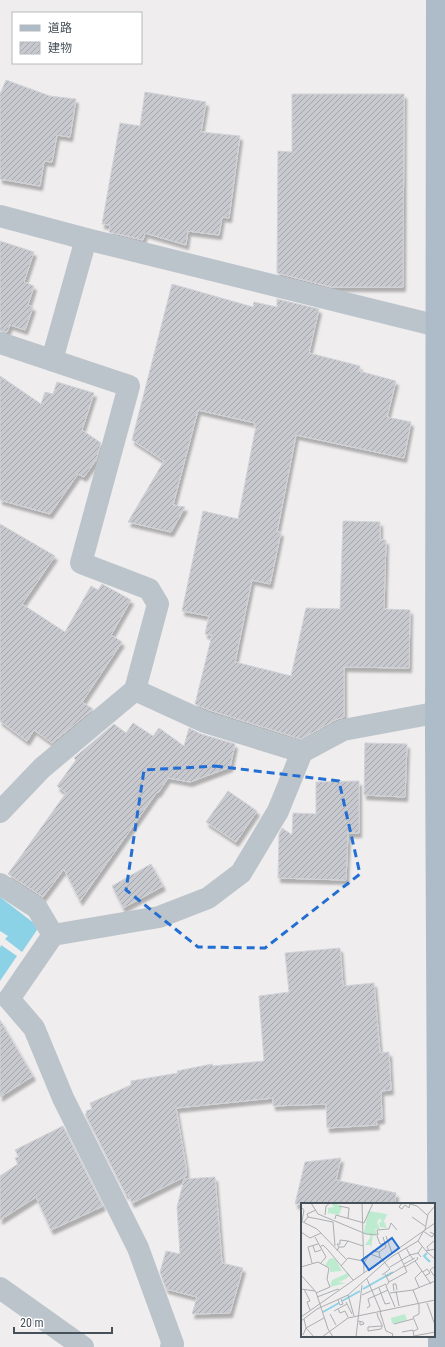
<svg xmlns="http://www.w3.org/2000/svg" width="445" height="1347" font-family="'Roboto Condensed','Noto Sans JP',sans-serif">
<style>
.water{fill:#8cd2e6}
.building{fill:url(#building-hatch);stroke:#d1d3d8;filter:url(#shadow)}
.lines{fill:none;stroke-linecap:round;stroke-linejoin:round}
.minor{stroke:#bcc4cb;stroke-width:22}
.tertiary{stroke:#bcc4cb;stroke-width:22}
.primary{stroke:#aebcca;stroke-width:22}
.marked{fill:none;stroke:#236ed3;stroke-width:3;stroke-dasharray:8 5;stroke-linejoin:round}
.inset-river{fill:none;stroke:#8cd2e6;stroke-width:2}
.inset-road{fill:none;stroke:#abaeb2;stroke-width:1}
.view{fill:#236ed3;fill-opacity:0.15;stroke:#236ed3;stroke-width:2}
.inset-edge{fill:none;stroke:#465059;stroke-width:2}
</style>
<defs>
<pattern id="building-hatch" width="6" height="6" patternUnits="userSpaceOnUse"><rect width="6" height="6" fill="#c7c9cf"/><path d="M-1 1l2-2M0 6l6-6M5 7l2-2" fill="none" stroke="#a3a6ab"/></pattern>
<filter id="shadow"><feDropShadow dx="2.5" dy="4.5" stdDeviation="1" flood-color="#0004"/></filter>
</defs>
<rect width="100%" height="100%" fill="#efeded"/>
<g class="water">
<polygon points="0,897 39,927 22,952 5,939 8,936 0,931"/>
<polygon points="1,945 17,956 0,981 0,948"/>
</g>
<g class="building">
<polygon points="6,80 50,96 76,99 70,137 57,135 52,162 44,161 40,186 0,179 0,94"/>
<polygon points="145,92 206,102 201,132 240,136 229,218 222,217 219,235 188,231 186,245 145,233 143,240 109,232 110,225 102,224 120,123 140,126"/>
<polygon points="292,94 404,94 403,287 331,287 277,273 278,151 292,152"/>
<polygon points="0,241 34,252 24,282 34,286 28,305 33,307 25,330 10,325 7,332 0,331"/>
<polygon points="172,284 253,307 254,302 277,307 277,299 319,309 309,353 360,366 359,371 396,381 387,417 411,422 404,458 296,435 277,532 281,532 270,584 252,580 235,662 291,676 306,608 340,609 343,521 380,522 380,540 386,540 384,609 410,610 409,668 344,667 344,717 337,719 301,739 209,710 195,704 212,635 205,634 209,616 182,611 203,511 238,519 256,426 254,426 255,423 198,410 173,505 185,507 171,532 128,522 164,461 132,440"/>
<polygon points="0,376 41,404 45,392 53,394 57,382 94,393 82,430 101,443 96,460 84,477 78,474 50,514 0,500"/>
<polygon points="0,524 55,556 22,604 65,632 91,586 98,590 102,584 131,600 111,635 122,642 82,702 93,709 52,743 34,730 27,741 0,721"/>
<polygon points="133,723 153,736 159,728 184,746 189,728 201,734 235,744 230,767 190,782 168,778 158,793 157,792 80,901 64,869 43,897 8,874 66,793 57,786 76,760 74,758 114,724 126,733"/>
<polygon points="365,743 407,744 405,797 364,795"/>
<polygon points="359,781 359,833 348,833 346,880 278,878 279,834 282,828 292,835 293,813 316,814 316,782"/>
<polygon points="228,791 257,811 236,842 206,822"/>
<polygon points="151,864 163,886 123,908 112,886"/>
<polygon points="340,948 343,986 374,983 380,1053 389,1052 391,1090 381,1091 382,1119 376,1120 377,1125 327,1128 326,1104 273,1106 273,1098 176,1108 186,1167 186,1176 132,1203 128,1194 126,1195 85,1114 87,1113 86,1111 92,1109 90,1103 131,1085 131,1081 178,1073 177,1071 212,1064 213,1066 264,1061 259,996 289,992 285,953"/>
<polygon points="0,1020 33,1076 0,1097"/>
<polygon points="63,1126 103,1206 51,1230 36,1197 0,1220 0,1176 18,1164 15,1158 19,1157 15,1150"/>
<polygon points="341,1158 336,1180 396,1193 395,1204 295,1204 305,1162"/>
<polygon points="215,1177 222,1263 243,1268 230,1313 192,1314 197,1297 166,1289 160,1272 166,1251 180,1254 177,1207 184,1179"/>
</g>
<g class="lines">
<g class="minor">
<polyline points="0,216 86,239 438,326"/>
<polyline points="0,343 129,386 81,563 149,589 158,604 135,690"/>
<polyline points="52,360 86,239"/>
<polyline points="0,812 42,768 135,690 205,722 302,752"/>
<polyline points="0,884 37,908 53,935"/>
<polyline points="171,1347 173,1344 138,1248 63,1098 34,1028 9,999 53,935 159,917 208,898 241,873 278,811 302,752 343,730 445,711"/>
</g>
<polyline class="tertiary" points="0,1288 83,1347"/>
<polyline class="primary" points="437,0 436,738 439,1347"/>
</g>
<path class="marked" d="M215 766 339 781 360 874 265 948 198 947 126 890 144 770Z"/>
<g transform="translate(301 1203)">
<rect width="134" height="134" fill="#efeded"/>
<path d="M32 55 35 57 41 68 29 69V64L24 63 28 56ZM104 111 106 117 91 121 90 115Z" fill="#bdebcf"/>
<path d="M30 0H38L37 2 41 4 38 12 27 10V5L33 4ZM67 8 86 11 83 18 86 25 79 24 78 19H81L79 15 76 19 79 26H74L76 31 72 32 70 45 69 42H64L69 35V32L63 30ZM47 70 49 72 45 76 37 79 45 80 29 84 31 77Z" fill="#bdebcf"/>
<path class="inset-river" d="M126 50 123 53 129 59M62 86 92 69M41 98 59 88M22 109 38 100"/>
<path class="inset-road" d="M10 0 17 11 65 31 77 32 76 27 88 26 90 20 96 27M61 0 63 70M101 0 98 4 101 6 104 2 108 5 109 1M106 0 116 3 126 12M38 3 48 5 47 16M0 4 3 7 1 18M24 12 25 3 29 0M7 14 6 11 15 7M111 14 124 23M34 16 35 12 63 20 72 0M0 18 16 26 45 56M3 19 7 14 32 19M32 19 34 43M124 27 127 11 134 3M122 28 131 34 133 31 129 29M0 29 9 35 20 30M76 33 79 41H83M85 33 91 50M14 34 25 54 19 61M117 38 125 48 134 46M12 43 14 49 20 47M19 44 22 42 27 47 52 77M38 44 36 41H39V37L47 38M105 45 109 52 117 50M36 48 38 44H43L47 38 62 43M71 48 78 49 79 54M125 48 134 56M128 48 126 44 134 37M78 49 85 44 82 34M120 54 117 50 121 44M114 58 130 81M11 60 7 44 17 41M62 61 69 51 80 55 89 66 81 72M103 61 114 55M40 63 47 55 62 58M0 64 17 59 28 65 26 76 29 84 15 90M89 64 109 52 112 56M104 64 117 56 116 54M133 64 129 67 134 74M122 69 126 66 129 70 124 73M84 71 88 79 85 83 94 104M0 72 15 89 27 126 32 134M85 74 103 63M66 76 80 109M88 79 106 69 97 49M118 84 114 75 121 68M78 85 84 101 89 100M0 86 14 88M3 86 9 98 6 99 9 107M112 87 118 102V111L112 114 117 126 113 128M93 88 92 81H95L96 87M95 88 98 103M89 90 112 87 134 78M47 92 53 113M61 92 85 81M16 94 37 86 38 87M37 97 39 102 42 101 40 96M45 99 51 111M126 100 134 122M66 105 69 103 67 96 87 87M37 106 39 110 44 108 47 114M33 108 46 101M79 109 85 128 92 131 91 134M76 110 77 114 81 122V124L80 126 67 128V124L81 123M29 111 35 122M0 114 134 20M3 116 5 125 13 134M0 118 16 106 47 92 90 54 117 38 122 29M57 118 62 119 63 121 59 122V119M93 121 112 116M101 129 112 127 113 134M2 132 5 125 23 115M113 133 134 129M21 134 47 115 134 97M55 134 61 82"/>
<path class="view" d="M91 35 98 45 68 67 61 57Z"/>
<rect width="134" height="134" class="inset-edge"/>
</g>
<rect x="12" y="12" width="130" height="52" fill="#ffffff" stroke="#b5b9bd"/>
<rect x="20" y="25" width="20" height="6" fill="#aebcca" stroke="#b5b9bd"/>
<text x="48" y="32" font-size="12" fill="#465059">道路</text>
<rect x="20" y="42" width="20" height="12" fill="url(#building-hatch)" stroke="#b5b9bd"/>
<text x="48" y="52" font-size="12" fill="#465059">建物</text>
<path d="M14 1327v6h98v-6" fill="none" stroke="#465059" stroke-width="2"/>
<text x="20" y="1327" font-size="12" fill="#465059" stroke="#ffffff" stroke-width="3" paint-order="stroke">20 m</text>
</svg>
